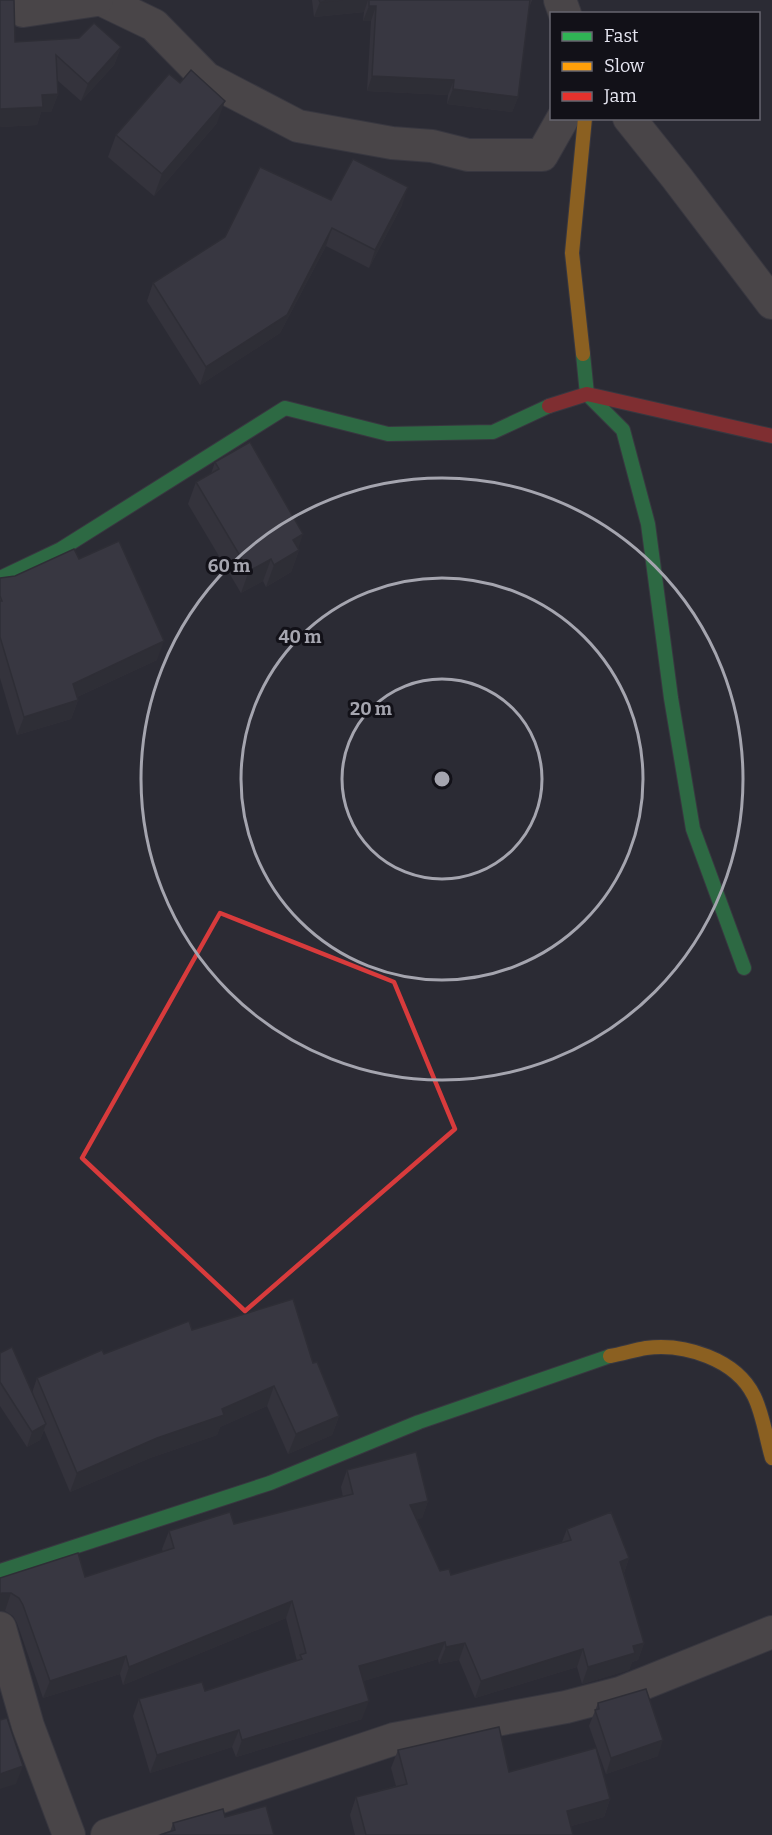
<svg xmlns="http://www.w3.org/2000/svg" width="772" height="1835" font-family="Bitter,serif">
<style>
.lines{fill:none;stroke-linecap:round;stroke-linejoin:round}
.street-casing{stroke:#47464e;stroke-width:34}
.fast-casing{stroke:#47464e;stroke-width:16}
.slow-casing{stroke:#47464e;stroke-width:16}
.jam-casing{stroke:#47464e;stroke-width:16}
.street{stroke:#6d645f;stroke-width:32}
.fast{stroke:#30b455;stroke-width:14}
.slow{stroke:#ff9f0a;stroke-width:14}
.jam{stroke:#e5322d;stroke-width:14}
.wall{fill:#3e3c45}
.shaded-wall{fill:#323138}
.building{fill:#484650;stroke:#323138;stroke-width:1.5}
.marked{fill:none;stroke:#d83b3c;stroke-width:4.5;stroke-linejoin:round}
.ring{fill:none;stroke:#a5a5af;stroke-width:3}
.centre{fill:#a5a5af;stroke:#121118;stroke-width:3}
.ring-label{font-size:18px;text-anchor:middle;font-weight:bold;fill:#a5a5af;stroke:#121118;stroke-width:6;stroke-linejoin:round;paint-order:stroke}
</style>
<rect width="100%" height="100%" fill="#2c2b34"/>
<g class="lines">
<g class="street-casing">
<g id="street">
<polyline points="102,0 154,25 206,78 298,126 392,143 432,146 468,155 542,155 563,118"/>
<polyline points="560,0 565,14"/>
<polyline points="23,11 97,0"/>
<polyline points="629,118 677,178 772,303"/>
<polyline points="0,1628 28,1726 69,1835"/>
<polyline points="107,1835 394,1739 566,1707 620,1693 772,1632"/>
</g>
</g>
<g class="fast-casing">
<g id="fast">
<polyline points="583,354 587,394 623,430 648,524 671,698 693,829 744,968"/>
<polyline points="0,578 61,549 285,408 388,434 493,432 549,406"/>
<polyline points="0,1571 270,1483 419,1422 610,1356"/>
</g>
</g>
<g class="slow-casing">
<g id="slow">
<polyline points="583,354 572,253 585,118"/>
<path d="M610 1356C622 1354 634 1350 646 1348 684 1343 736 1359 754 1396 763 1414 766 1438 772 1458"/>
</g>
</g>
<g class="jam-casing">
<polyline id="jam" points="549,406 587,394 772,436"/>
</g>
<use href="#street" class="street"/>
<use href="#fast" class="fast"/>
<use href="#slow" class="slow"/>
<use href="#jam" class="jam"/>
</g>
<g class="wall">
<polygon points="0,0 15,42 121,47 114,65 81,101 57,80 58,94 51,112 41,112 37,125 0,127"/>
<polygon points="312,0 532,0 529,8 518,97 512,112 447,104 448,95 367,91 371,21 363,21 364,12 314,17"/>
<polygon points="217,123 154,196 108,157 116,135"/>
<polygon points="331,200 402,205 369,268 326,246 280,333 200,385 147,301 153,283"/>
<polygon points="215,462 299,550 291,572 266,587 263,581 241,593 188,504 196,482 211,474"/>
<polygon points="79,559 157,660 77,697 78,700 71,719 17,735 0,678 0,578 15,576"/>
<polygon points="192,1330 313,1363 339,1416 332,1435 288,1454 267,1406 220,1427 217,1435 150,1458 70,1492 44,1430 40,1440 27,1447 0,1406 0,1353 32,1393 37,1378 104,1354"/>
<polygon points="347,1470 428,1501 422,1518 417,1519 440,1571 451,1575 562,1542 567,1529 629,1558 624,1573 644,1643 638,1660 632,1662 629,1670 582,1684 577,1667 475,1698 459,1660 439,1664 438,1659 363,1681 362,1719 236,1757 232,1747 150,1773 133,1716 139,1699 205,1691 297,1661 286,1618 123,1685 120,1674 43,1698 17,1623 13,1616 5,1611 0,1611 0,1578 85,1577 163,1552 162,1549 169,1531 234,1524 343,1497 341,1487"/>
<polygon points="598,1703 658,1756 606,1774 589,1726"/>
<polygon points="398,1750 509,1772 610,1799 604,1817 571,1826 573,1835 355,1835 350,1815 356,1797 396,1786 391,1768"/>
<polygon points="225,1817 170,1832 173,1823"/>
</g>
<g class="shaded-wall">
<polygon points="342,0 368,0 364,12 314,17 320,2"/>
<polygon points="369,6 376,6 371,21 363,21"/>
<polygon points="121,47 114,65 81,101 88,84"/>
<polygon points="372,76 454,80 448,95 367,91"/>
<polygon points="453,89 518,97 512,112 447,104"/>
<polygon points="58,94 51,112 41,112 37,125 0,127 0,109 42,95"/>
<polygon points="225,101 217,123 154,196 162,174"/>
<polygon points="408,187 402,205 369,268 375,250"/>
<polygon points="332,228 326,246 280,333 200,385 206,367"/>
<polygon points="303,534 297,552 299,550 291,572 266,587 274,565 293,540"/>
<polygon points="271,559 263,581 241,593 249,571"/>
<polygon points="164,641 157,660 66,702 73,684"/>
<polygon points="78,700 71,719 17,735 24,717"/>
<polygon points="274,1386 267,1406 220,1427 217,1435 150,1458 70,1492 77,1473"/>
<polygon points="339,1416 332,1435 288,1454 296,1434"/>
<polygon points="46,1424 40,1440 27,1447 32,1432"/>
<polygon points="428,1501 422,1518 404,1523 410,1505"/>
<polygon points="629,1558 623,1576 620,1562"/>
<polygon points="2,1593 11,1593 5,1611 0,1611 0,1594"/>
<polygon points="292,1601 286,1618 123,1685 129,1667"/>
<polygon points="445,1642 438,1659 353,1684 359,1666"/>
<polygon points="465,1643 459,1660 439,1664 446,1647"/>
<polygon points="644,1643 638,1660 632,1662 629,1670 582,1684 588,1667 633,1646"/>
<polygon points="583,1649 577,1667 475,1698 481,1681"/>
<polygon points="126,1656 120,1674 43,1698 50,1681"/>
<polygon points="369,1701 362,1719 236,1757 242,1740"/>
<polygon points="239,1730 232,1747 150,1773 157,1755"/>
<polygon points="663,1740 658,1756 606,1774 611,1758"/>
<polygon points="23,1766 16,1784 0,1789 0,1774"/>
<polygon points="610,1799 604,1817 560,1829 567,1811"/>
</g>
<g class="building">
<polygon points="0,0 14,0 15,42 79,38 94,23 121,47 88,84 56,55 58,94 42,95 43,107 0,109"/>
<polygon points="319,0 342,0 320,2"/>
<polygon points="369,0 530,0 518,97 453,89 454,80 372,76 376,6 369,6"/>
<polygon points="191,70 225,101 162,174 116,135 169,74 180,83"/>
<polygon points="353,159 408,187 375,250 332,228 287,315 206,367 153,283 225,237 260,167 331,200"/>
<polygon points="250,442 303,534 293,540 299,550 274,565 271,559 249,571 196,482 219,469 215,462"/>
<polygon points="119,541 164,641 73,684 78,700 24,717 0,637 0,601 2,601 0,596 0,578 15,576 74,549 79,559"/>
<polygon points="293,1299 313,1363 317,1362 339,1416 296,1434 274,1386 222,1409 224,1415 157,1438 77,1473 37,1378 102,1350 104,1354 189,1321 192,1330"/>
<polygon points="12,1347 46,1424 32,1432 0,1382 0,1353"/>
<polygon points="416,1452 428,1501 410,1505 440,1571 449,1569 451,1575 571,1540 567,1529 611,1512 629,1558 620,1562 644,1643 633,1646 635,1653 588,1667 583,1649 481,1681 465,1643 446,1647 445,1642 359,1666 369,1701 242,1740 239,1730 157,1755 139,1699 202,1682 205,1691 302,1659 300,1655 306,1653 292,1601 129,1667 126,1656 50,1681 23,1605 19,1598 11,1593 2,1593 0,1594 0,1578 78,1553 85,1577 174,1548 169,1531 230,1512 234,1524 353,1494 347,1470"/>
<polygon points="646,1689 663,1740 611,1758 595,1710 599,1709 598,1703"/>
<polygon points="7,1718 23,1766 0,1774 0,1720"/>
<polygon points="499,1727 509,1772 596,1748 610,1799 567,1811 573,1835 366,1835 356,1797 407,1784 398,1750"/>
<polygon points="266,1806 274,1835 160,1835 175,1830 173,1823 223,1809 225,1817"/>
</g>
<path d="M0 0H772V1835H0ZM220 913 394 982 455 1129 245 1311 82 1158Z" fill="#2c2b34" fill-opacity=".55" fill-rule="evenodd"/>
<path class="marked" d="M220 913 394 982 455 1129 245 1311 82 1158Z"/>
<g class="ring">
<circle cx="442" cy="779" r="100"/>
<circle cx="442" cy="779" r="201"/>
<circle cx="442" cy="779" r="301"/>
</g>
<circle cx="442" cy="779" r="9" class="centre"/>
<g class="ring-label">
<text x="229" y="572">60 m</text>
<text x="300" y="643">40 m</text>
<text x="371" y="715">20 m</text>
</g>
<rect x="550" y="12" width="210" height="108" fill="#121118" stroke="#67666f" stroke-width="1.5"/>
<rect x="562" y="32" width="30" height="9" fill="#30b455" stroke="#67666f" stroke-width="1.5"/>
<text x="604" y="42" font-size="18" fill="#e6e6f1">Fast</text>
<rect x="562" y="62" width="30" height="9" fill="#ff9f0a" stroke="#67666f" stroke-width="1.5"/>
<text x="604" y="72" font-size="18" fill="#e6e6f1">Slow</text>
<rect x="562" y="92" width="30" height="9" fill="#e5322d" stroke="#67666f" stroke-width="1.5"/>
<text x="604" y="102" font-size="18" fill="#e6e6f1">Jam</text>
</svg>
